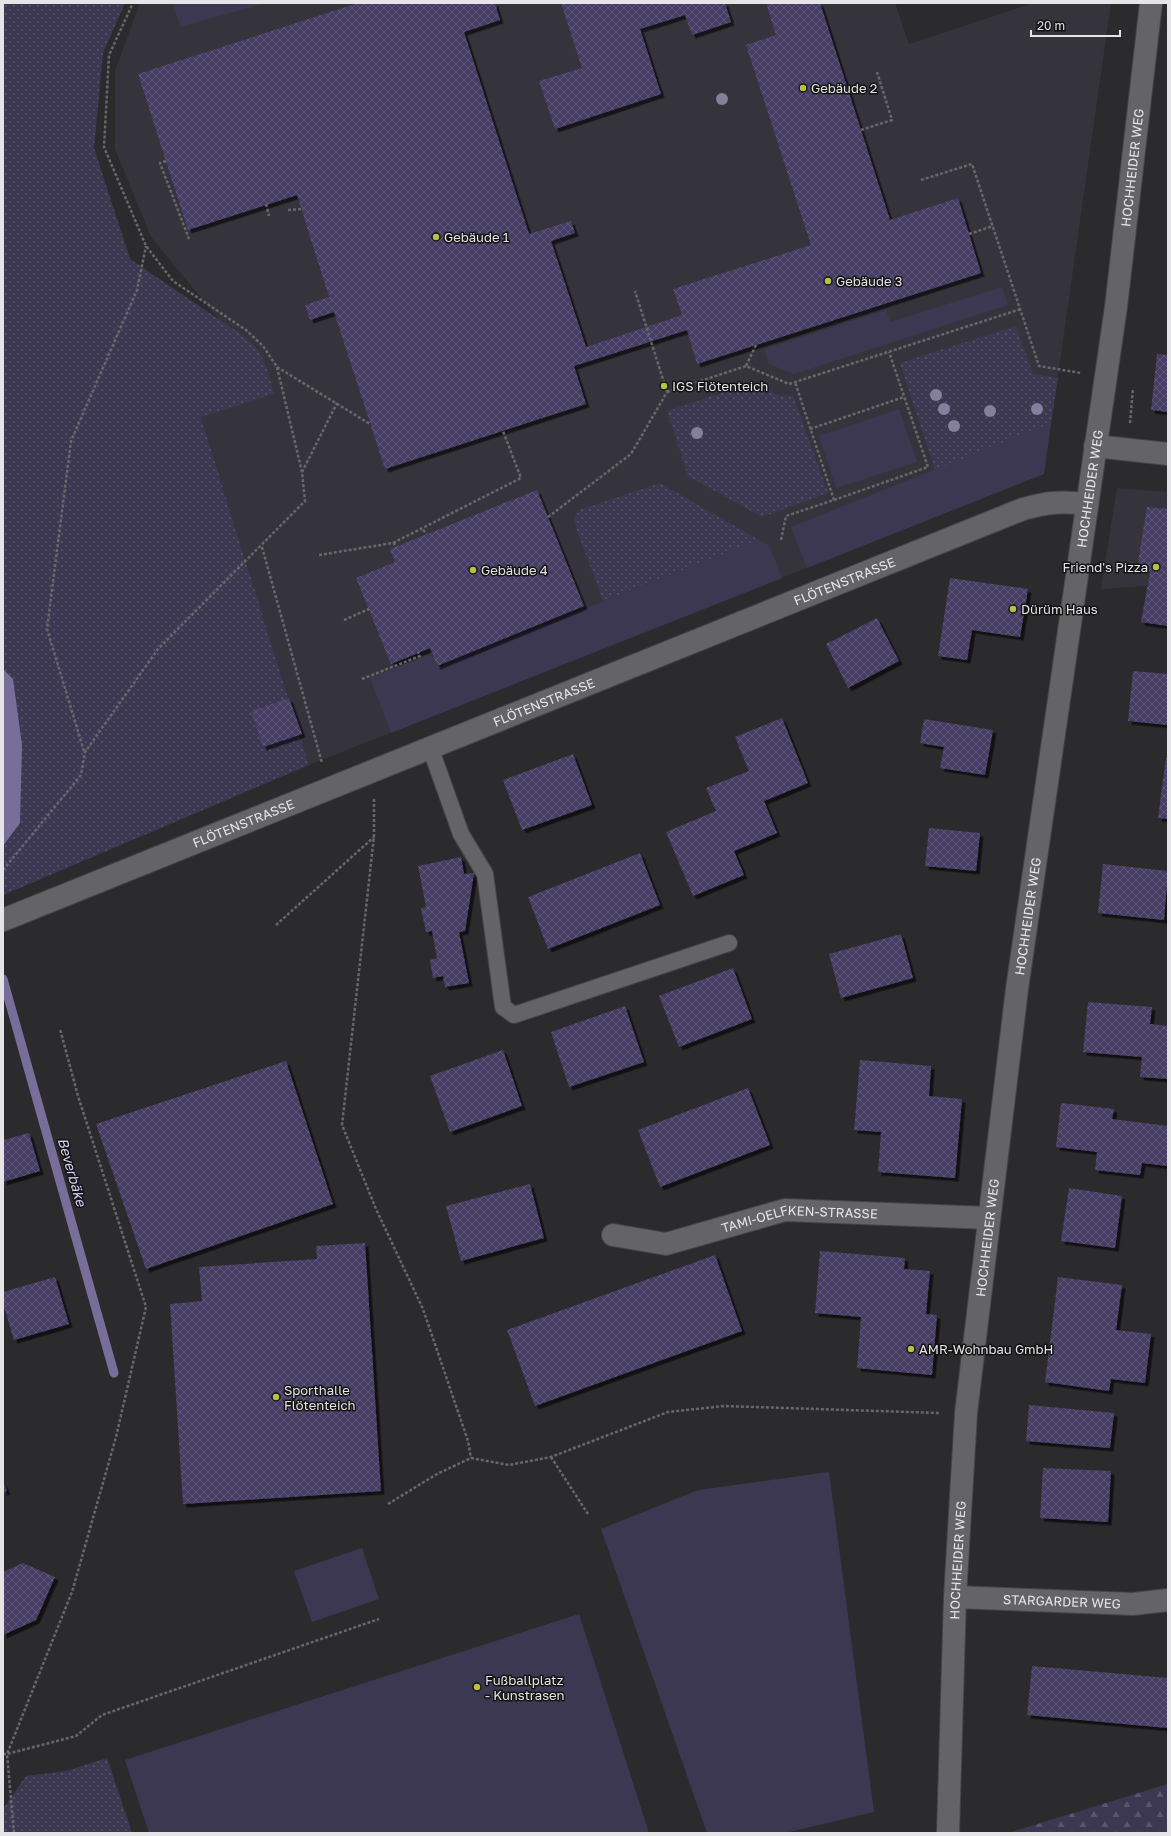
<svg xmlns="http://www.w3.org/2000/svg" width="1171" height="1836" font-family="'Golos Text',sans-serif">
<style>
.built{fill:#35343c}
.green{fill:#3d3851}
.forest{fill:url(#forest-firs)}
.park{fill:url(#park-dots)}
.water{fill:#776f99}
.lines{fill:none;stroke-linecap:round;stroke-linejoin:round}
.stream{stroke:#776f99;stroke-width:9}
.building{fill:url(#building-cross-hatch);filter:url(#shadow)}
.lane-casing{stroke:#454547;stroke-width:18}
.street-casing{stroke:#454547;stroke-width:24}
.path{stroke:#68676a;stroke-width:2.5;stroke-dasharray:3 2;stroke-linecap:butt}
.lane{stroke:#646466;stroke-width:16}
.street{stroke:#646466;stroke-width:22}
.tree{fill:#857f9e}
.poi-dot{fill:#b8c147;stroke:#131314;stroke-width:1.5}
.labels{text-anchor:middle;stroke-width:3;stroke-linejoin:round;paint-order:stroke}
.poi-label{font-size:13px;fill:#e5e5e7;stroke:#131314;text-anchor:start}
.street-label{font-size:13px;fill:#e5e5e7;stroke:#131314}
.water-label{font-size:14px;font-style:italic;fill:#d6cef7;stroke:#131314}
</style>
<defs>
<pattern id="forest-firs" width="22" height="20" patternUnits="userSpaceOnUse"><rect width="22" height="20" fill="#3d3851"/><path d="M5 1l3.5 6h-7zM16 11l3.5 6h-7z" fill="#59556a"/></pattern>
<pattern id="park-dots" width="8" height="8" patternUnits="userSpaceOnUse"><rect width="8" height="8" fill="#3d3851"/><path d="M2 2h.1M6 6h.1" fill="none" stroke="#59556a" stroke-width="1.8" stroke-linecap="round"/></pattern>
<pattern id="building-cross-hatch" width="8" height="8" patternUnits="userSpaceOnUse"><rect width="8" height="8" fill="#453c63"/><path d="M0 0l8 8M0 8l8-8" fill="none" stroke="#605879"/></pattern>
<filter id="shadow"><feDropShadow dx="3.5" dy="3.5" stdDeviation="0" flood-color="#0009"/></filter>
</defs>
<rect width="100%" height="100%" fill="#2b2a2d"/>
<g class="built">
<polygon points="140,3 895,3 909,44 1033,3 1111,3 1044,474 309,765 201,416 274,394 267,368 239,333 220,321 151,237 115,149 115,71"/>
<polygon points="1117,488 1168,492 1168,576 1149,574 1147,586 1101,589"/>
</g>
<g class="green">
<polygon points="173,3 266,3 180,27"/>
<polygon points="1002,287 1008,305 794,374 769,364 764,349 886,310 890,322"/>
<polygon points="899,409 917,462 836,488 819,436"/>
<polygon points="1051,423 1044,474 807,568 791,527"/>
<polygon points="759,540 769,545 782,578 391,733 370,678 431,654 437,667"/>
<polygon points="829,1472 874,1812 785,1833 707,1833 601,1529 698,1490"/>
<polygon points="362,1548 379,1599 312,1622 294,1571"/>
<polygon points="579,1614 649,1833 149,1833 125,1760"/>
</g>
<polygon class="forest" points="1168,1784 1168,1833 1008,1833"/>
<g class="park">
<polygon points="3,3 125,3 103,53 94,148 130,259 239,333 258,350 267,368 274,394 201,417 309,765 3,895"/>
<polygon points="1016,326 1033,374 1058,378 1051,423 935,470 900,363"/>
<polygon points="754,382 780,396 793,395 828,493 762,517 688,476 667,411"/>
<polygon points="660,483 759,540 603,601 574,522 576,514 582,509"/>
<polygon points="107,1758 132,1833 3,1833 3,1809 26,1776 66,1771"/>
</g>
<polygon class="water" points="3,669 13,679 22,745 20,823 3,846"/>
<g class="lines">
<polyline class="stream" points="3,979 114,1373"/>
</g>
<g class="building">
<polygon points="358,3 495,3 500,20 464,32 529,234 571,221 575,233 551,241 586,347 682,315 673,289 811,245 746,45 776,35 766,3 820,3 890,220 958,198 981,273 697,364 687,330 574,366 586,404 385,469 334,312 310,320 305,305 329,297 297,195 188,230 138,74"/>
<polygon points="561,3 725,3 731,22 692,35 685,15 640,29 661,94 555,129 539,81 582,68"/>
<polygon points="1157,354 1168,355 1168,412 1151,410"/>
<polygon points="537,490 584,606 437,666 430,648 391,664 356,578 395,562 390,549"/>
<polygon points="1147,507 1168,509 1168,626 1141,622 1150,572 1138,562"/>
<polygon points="950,578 1028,589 1020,637 972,630 967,660 938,656"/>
<polygon points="877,618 899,661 848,688 826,644"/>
<polygon points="1133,671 1168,674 1168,725 1128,721"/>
<polygon points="289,698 302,734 263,747 251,711"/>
<polygon points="782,718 808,783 764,801 777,833 734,851 744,875 693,896 666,832 716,811 706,788 749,771 735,737"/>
<polygon points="924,719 993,730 985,775 940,768 944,747 920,743"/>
<polygon points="573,754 592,805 522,830 503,780"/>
<polygon points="1166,758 1168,758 1168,819 1158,818"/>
<polygon points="929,828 980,833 976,871 925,866"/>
<polygon points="640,853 660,905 548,949 528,897"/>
<polygon points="461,857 464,874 474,873 465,931 459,932 469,983 445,987 443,976 433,978 430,960 437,958 432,931 426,932 421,908 426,907 418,866"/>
<polygon points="1103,864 1168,871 1164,920 1098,913"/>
<polygon points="901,934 913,978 841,998 829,954"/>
<polygon points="733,968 752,1019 679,1047 659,996"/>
<polygon points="1088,1002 1152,1007 1150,1024 1168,1026 1168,1079 1140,1077 1142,1057 1083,1052"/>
<polygon points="625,1006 644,1062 569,1087 551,1032"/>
<polygon points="503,1050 522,1106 450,1132 430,1076"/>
<polygon points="860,1060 931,1066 929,1096 962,1099 955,1178 878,1172 881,1132 854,1130"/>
<polygon points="286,1061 333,1204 146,1269 96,1124"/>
<polygon points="748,1088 770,1145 660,1187 638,1130"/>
<polygon points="1061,1103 1114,1109 1112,1119 1168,1126 1168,1166 1142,1163 1140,1175 1095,1170 1097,1152 1056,1147"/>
<polygon points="29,1133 40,1171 3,1182 3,1140"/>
<polygon points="530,1184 544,1238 461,1261 446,1206"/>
<polygon points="1069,1188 1122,1196 1115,1248 1061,1241"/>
<polygon points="365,1243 381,1491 183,1504 170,1304 202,1301 199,1267 317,1259 316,1246"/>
<polygon points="820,1251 905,1258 904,1269 930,1271 926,1314 937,1315 932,1375 857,1368 861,1317 815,1313"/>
<polygon points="715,1255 742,1331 535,1406 507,1330"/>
<polygon points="55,1277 69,1324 14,1340 3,1303 3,1292"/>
<polygon points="1058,1277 1122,1285 1116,1330 1151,1334 1145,1383 1111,1379 1109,1391 1045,1382"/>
<polygon points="1029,1405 1114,1413 1110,1448 1026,1441"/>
<polygon points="1043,1468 1111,1471 1108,1522 1040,1518"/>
<polygon points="3,1482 7,1491 3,1492"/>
<polygon points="23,1563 55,1577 36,1620 3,1635 3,1572"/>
<polygon points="1032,1666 1168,1678 1168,1728 1027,1715"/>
</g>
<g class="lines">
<g class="lane-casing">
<polyline id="lane" points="430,747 461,834 485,874 503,1007 514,1015 729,943"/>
</g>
<g class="street-casing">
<g id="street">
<polyline points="1095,446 1168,454"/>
<path id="s1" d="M3 920 1023 509C1048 502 1062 501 1087 504"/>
<path id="s2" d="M613 1235 666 1244 785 1210 989 1218"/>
<path id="s3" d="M955 1597 1133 1604 1168 1600"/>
<path id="s4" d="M948 1833 955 1597 966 1413 1017 989 1116 307 1151 3"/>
</g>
</g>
<g class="path">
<polyline points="861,130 892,120 877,72"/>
<polyline points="166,161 160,163 189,239"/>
<polyline points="921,180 972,164 1039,366 1081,373"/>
<polyline points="266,204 269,216"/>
<polyline points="288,210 301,209"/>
<polyline points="969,234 993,226"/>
<polyline points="756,345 746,366 789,384 1021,309"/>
<polyline points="277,367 370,424"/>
<polyline points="667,392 746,366"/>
<polyline points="1130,423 1133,388"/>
<polyline points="810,429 904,397"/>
<polyline points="302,472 337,403"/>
<polyline points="834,500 928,467 889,352"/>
<polyline points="548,517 631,454 667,392 635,291"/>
<polyline points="423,530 427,534"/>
<polyline points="781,540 786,516 834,500 795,382"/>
<polyline points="393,543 397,546"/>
<polyline points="262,547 322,763"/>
<polyline points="319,555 393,543 521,478 503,431"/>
<polyline points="344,620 369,609"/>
<polyline points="362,679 420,656 418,652"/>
<polyline points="84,751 47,629 71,441 137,290 146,246"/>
<polyline points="374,799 374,836 342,1125 376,1209 423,1309 468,1441 471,1458"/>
<polyline points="3,870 81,775 85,752 158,649 305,501 302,472 277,367 263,346 246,330 173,281 146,246 104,147 109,55 133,3"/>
<polyline points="276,925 374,837"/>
<polyline points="551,1457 588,1514"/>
<polyline points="388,1504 437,1474 471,1458 509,1465 551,1457 668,1412 724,1406 939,1413"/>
<polyline points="3,1754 7,1754 72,1592 116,1437 146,1307 78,1096 60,1029"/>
<polyline points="14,1833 7,1754 76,1736 102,1715 379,1619"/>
<polyline points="1167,1833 1168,1833"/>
</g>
<use href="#lane" class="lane"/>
<use href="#street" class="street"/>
</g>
<g class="tree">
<circle cx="722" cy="99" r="6"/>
<circle cx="936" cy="395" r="6"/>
<circle cx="944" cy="409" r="6"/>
<circle cx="1037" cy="409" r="6"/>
<circle cx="990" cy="411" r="6"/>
<circle cx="954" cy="426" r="6"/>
<circle cx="697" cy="433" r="6"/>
</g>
<g class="poi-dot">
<circle cx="803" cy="88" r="4"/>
<circle cx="436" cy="237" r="4"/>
<circle cx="828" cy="281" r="4"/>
<circle cx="664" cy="386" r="4"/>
<circle cx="1156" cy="567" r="4"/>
<circle cx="473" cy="570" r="4"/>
<circle cx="1013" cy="609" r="4"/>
<circle cx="911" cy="1349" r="4"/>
<circle cx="276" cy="1397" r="4"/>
<circle cx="477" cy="1687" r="4"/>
</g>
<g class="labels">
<g class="poi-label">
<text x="811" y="93">Gebäude 2</text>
<text x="444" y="242">Gebäude 1</text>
<text x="836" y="286">Gebäude 3</text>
<text x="672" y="391">IGS Flötenteich</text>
<text x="1148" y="572" text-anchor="end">Friend's Pizza</text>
<text x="481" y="575">Gebäude 4</text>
<text x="1021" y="614">Dürüm Haus</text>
<text x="919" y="1354">AMR-Wohnbau GmbH</text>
<text x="284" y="1395">Sporthalle<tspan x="284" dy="15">Flötenteich</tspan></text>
<text x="485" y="1685">Fußballplatz<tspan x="485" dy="15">- Kunstrasen</tspan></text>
</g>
<g class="street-label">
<text dy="5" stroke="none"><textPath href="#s4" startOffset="1677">HOCHHEIDER WEG</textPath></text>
<text dy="5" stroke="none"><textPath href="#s4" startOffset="1353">HOCHHEIDER WEG</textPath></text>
<text dy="5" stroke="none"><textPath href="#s1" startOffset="907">FLÖTENSTRASSE</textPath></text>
<text dy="5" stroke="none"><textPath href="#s1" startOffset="583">FLÖTENSTRASSE</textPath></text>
<text dy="5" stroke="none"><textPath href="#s1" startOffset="259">FLÖTENSTRASSE</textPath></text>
<text dy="5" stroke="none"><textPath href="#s4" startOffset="921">HOCHHEIDER WEG</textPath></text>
<text dy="5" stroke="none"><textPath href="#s2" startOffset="191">TAMI-OELFKEN-STRASSE</textPath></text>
<text dy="5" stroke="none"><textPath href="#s4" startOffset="597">HOCHHEIDER WEG</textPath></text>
<text dy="5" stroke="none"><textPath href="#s4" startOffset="273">HOCHHEIDER WEG</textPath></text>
<text dy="5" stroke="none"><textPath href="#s3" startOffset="107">STARGARDER WEG</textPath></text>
</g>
<g class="water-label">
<text transform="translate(72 1172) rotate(74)" y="5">Beverbäke</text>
</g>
</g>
<rect width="1171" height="1836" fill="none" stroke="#e5e5e7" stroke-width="8"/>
<path d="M1031 30v6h89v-6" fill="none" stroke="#e5e5e7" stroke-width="2"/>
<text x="1037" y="30" font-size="12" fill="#e5e5e7" stroke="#131314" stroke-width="3" paint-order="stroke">20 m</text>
</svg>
